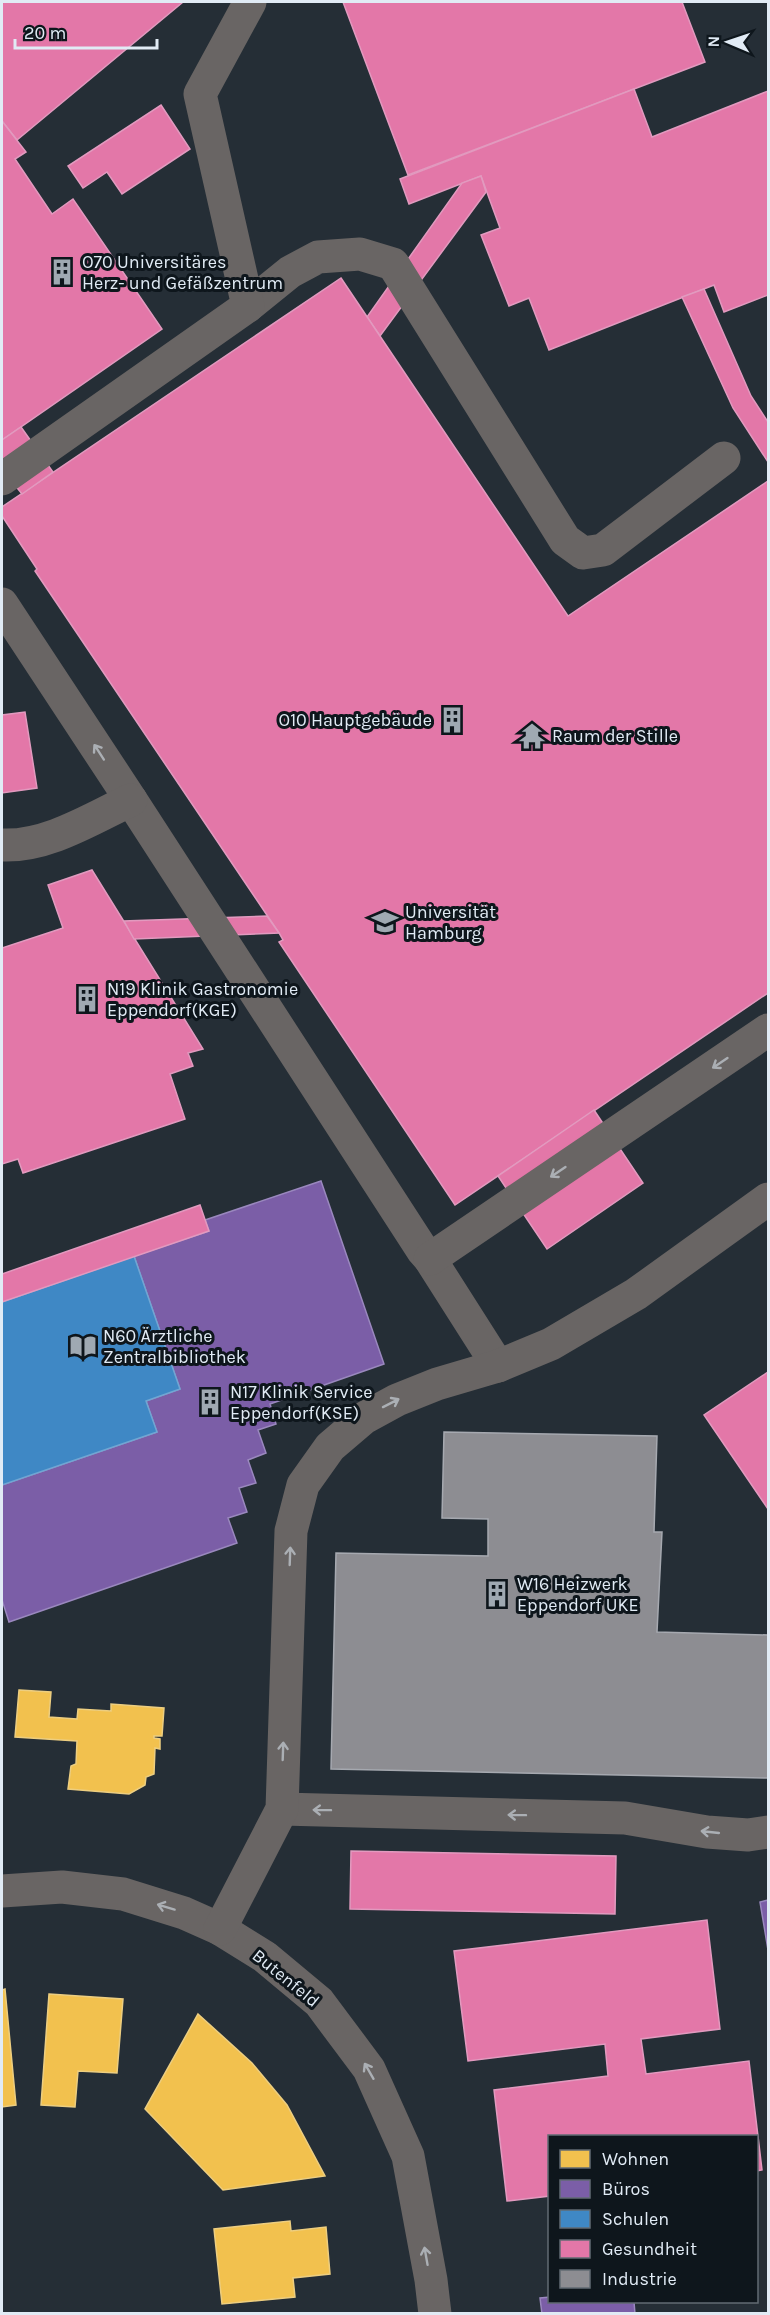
<svg xmlns="http://www.w3.org/2000/svg" width="770" height="2315" font-family="Karla,sans-serif">
<style>
.homes{fill:#f2c14e;stroke:#edce80;stroke-width:1.5}
.offices{fill:#7b5ea7;stroke:#9a88be;stroke-width:1.5}
.schools{fill:#3f88c5;stroke:#70a6d3;stroke-width:1.5}
.health{fill:#e377a8;stroke:#e29abf;stroke-width:1.5}
.industry{fill:#8d8d92;stroke:#a6a9b0;stroke-width:1.5}
.lines{fill:none;stroke-linecap:round;stroke-linejoin:round}
.minor{stroke:#696564;stroke-width:33}
.oneway{stroke:#abafb4}
.labels{text-anchor:middle;stroke-width:6;stroke-linejoin:round;paint-order:stroke}
.poi-label{font-size:18px;fill:#e1ebf5;stroke:#0e161c;text-anchor:start}
.street-label{font-size:18px;fill:#e1ebf5;stroke:#0e161c}
</style>
<rect width="100%" height="100%" fill="#252e36"/>
<g class="homes">
<polygon points="19,1690 51,1692 49,1717 77,1719 78,1709 111,1711 111,1704 164,1708 162,1736 154,1736 154,1738 160,1739 160,1749 155,1748 154,1774 146,1777 145,1785 129,1794 68,1789 71,1766 76,1764 77,1741 15,1737"/>
<polygon points="5,1989 16,2105 2,2107 2,1990"/>
<polygon points="49,1994 123,1999 117,2073 78,2071 75,2107 41,2105"/>
<polygon points="198,2014 252,2063 287,2105 325,2176 223,2190 145,2109"/>
<polygon points="290,2221 291,2231 326,2227 330,2274 293,2278 295,2297 222,2304 214,2229"/>
</g>
<g class="offices">
<polygon points="321,1181 384,1364 270,1404 276,1424 258,1430 266,1453 248,1460 256,1483 239,1488 247,1512 228,1518 237,1543 9,1622 2,1600 2,1485 157,1432 146,1401 180,1389 134,1256 209,1231 205,1220"/>
<polygon points="768,1900 768,1950 760,1902"/>
<polygon points="550,2297 550,2302 634,2302 635,2314 542,2314 540,2298"/>
</g>
<polygon class="schools" points="134,1256 180,1389 146,1401 157,1432 2,1485 2,1302"/>
<g class="health">
<polygon points="3,2 183,2 17,140 2,121 2,3"/>
<polygon points="343,2 682,2 705,62 408,175"/>
<polygon points="634,89 652,137 768,91 768,295 724,312 714,285 549,350 529,298 509,306 481,235 500,228 481,176 409,204 400,179"/>
<polygon points="161,105 190,149 122,194 107,172 83,188 68,166"/>
<polygon points="2,121 26,152 15,159 52,214 73,199 162,329 2,440"/>
<polygon points="481,176 486,192 380,336 367,317 462,183"/>
<polygon points="341,278 568,616 768,481 768,993 455,1205 279,942 283,940 279,933 35,571 37,569 2,516 2,507"/>
<polygon points="704,289 751,396 768,422 768,462 733,408 682,297"/>
<polygon points="21,427 53,472 22,494 2,469 2,440"/>
<polygon points="25,712 37,788 2,793 2,715"/>
<polygon points="92,870 203,1049 188,1053 193,1066 170,1074 185,1119 23,1173 18,1159 2,1164 2,948 63,928 48,885"/>
<polygon points="267,916 279,933 134,939 124,921"/>
<polygon points="594,1110 643,1183 547,1249 498,1176"/>
<polygon points="200,1205 209,1231 2,1302 2,1274"/>
<polygon points="768,1372 768,1509 704,1415"/>
<polygon points="351,1851 616,1856 615,1914 350,1909"/>
<polygon points="707,1920 720,2029 641,2039 646,2074 749,2061 762,2170 756,2171 756,2136 550,2136 550,2196 507,2201 494,2090 608,2076 605,2044 468,2061 454,1951"/>
</g>
<polygon class="industry" points="444,1432 657,1436 654,1532 662,1532 657,1632 768,1635 768,1778 331,1769 336,1553 488,1556 488,1519 442,1518"/>
<g class="lines">
<g class="minor">
<polyline points="248,306 290,272 318,257 360,254 393,264 565,540 583,553 603,550 724,458"/>
<polyline points="2,479 248,306 200,94 250,2"/>
<polyline points="2,604 131,800 423,1251 430,1259 498,1366"/>
<path d="M2 845C47 847 91 819 131 800"/>
<polyline points="430,1259 768,1030"/>
<polyline points="282,1809 625,1818 707,1832 748,1835 768,1832"/>
<polyline points="2,1891 62,1887 123,1894 184,1913 220,1929 265,1957 319,2002 369,2069 408,2156 431,2280 435,2314"/>
<polyline points="220,1929 282,1809 291,1531 303,1485 330,1447 364,1418 397,1400 437,1384 498,1366 551,1344 636,1294 768,1199"/>
</g>
</g>
<defs><path id="oneway-shaft" d="M-6 0H5M1.5-3L5.5 0L1.5 3" fill="none" stroke-width="1.6" stroke-linecap="round" stroke-linejoin="round" transform="scale(1.5)"/></defs>
<g class="oneway">
<use href="#oneway-shaft" transform="translate(99 752) rotate(-123)"/>
<use href="#oneway-shaft" transform="translate(720 1063) rotate(146)"/>
<use href="#oneway-shaft" transform="translate(558 1172) rotate(146)"/>
<use href="#oneway-shaft" transform="translate(391 1403) rotate(-27)"/>
<use href="#oneway-shaft" transform="translate(290 1556) rotate(-88)"/>
<use href="#oneway-shaft" transform="translate(283 1751) rotate(-88)"/>
<use href="#oneway-shaft" transform="translate(322 1810) rotate(-179)"/>
<use href="#oneway-shaft" transform="translate(517 1815) rotate(-179)"/>
<use href="#oneway-shaft" transform="translate(710 1832) rotate(-174)"/>
<use href="#oneway-shaft" transform="translate(166 1907) rotate(-163)"/>
<use href="#oneway-shaft" transform="translate(369 2071) rotate(-120)"/>
<use href="#oneway-shaft" transform="translate(426 2256) rotate(-100)"/>
</g>
<defs>
<g id="building-bare" transform="scale(2.07)"><path d="M-4-6H4V6H1V3H-1V6H-4ZM-2.5-4.3h1.7v1.8h-1.7ZM.8-4.3h1.7v1.8H.8ZM-2.5-1h1.7V.8h-1.7ZM.8-1h1.7V.8H.8Z" fill="#9fa9b2" stroke="#0e161c" stroke-width="2.5" paint-order="stroke"/></g>
<g id="temple-bare" transform="scale(2.07)"><path d="M0-6L5-2H3V0L6.5 2.5H4V6H1.5V3h-3V6H-4V2.5H-6.5L-3 0V-2H-5Z" fill="#9fa9b2" stroke="#0e161c" stroke-width="2.5" paint-order="stroke"/></g>
<g id="university-bare" transform="scale(2.07)"><path d="M0-5L7-2L0 1L-7-2ZM-4 1L0 2.5L4 1V4Q0 6-4 4Z" fill="#9fa9b2" stroke="#0e161c" stroke-width="2.5" paint-order="stroke"/></g>
<g id="library-bare" transform="scale(2.07)"><path d="M-6-4Q-3-5.5-.7-3.5V5Q-3 3-6 4ZM6-4Q3-5.5 .7-3.5V5Q3 3 6 4Z" fill="#9fa9b2" stroke="#0e161c" stroke-width="2.5" paint-order="stroke"/></g>
</defs>
<g fill-rule="evenodd">
<use href="#building-bare" x="62" y="272"/>
<use href="#building-bare" x="452" y="720"/>
<use href="#temple-bare" x="532" y="736"/>
<use href="#university-bare" x="385" y="922"/>
<use href="#building-bare" x="87" y="999"/>
<use href="#library-bare" x="83" y="1346"/>
<use href="#building-bare" x="210" y="1402"/>
<use href="#building-bare" x="497" y="1594"/>
</g>
<g class="labels">
<g class="poi-label">
<text x="82" y="268">O70 Universitäres<tspan x="82" dy="21">Herz- und Gefäßzentrum</tspan></text>
<text x="432" y="726" text-anchor="end">O10 Hauptgebäude</text>
<text x="552" y="742">Raum der Stille</text>
<text x="405" y="918">Universität<tspan x="405" dy="21">Hamburg</tspan></text>
<text x="107" y="995">N19 Klinik Gastronomie<tspan x="107" dy="21">Eppendorf(KGE)</tspan></text>
<text x="103" y="1342">N60 Ärztliche<tspan x="103" dy="21">Zentralbibliothek</tspan></text>
<text x="230" y="1398">N17 Klinik Service<tspan x="230" dy="21">Eppendorf(KSE)</tspan></text>
<text x="517" y="1590">W16 Heizwerk<tspan x="517" dy="21">Eppendorf UKE</tspan></text>
</g>
<g class="street-label">
<text transform="translate(286 1978) rotate(39)" y="6">Butenfeld</text>
</g>
</g>
<rect width="770" height="2315" fill="none" stroke="#e1ebf5" stroke-width="6"/>
<rect x="548" y="2135" width="210" height="168" fill="#0e161c" stroke="#626b73" stroke-width="1.5"/>
<rect x="560" y="2150" width="30" height="18" fill="#f2c14e" stroke="#626b73" stroke-width="1.5"/>
<text x="602" y="2165" font-size="18" fill="#e1ebf5">Wohnen</text>
<rect x="560" y="2180" width="30" height="18" fill="#7b5ea7" stroke="#626b73" stroke-width="1.5"/>
<text x="602" y="2195" font-size="18" fill="#e1ebf5">Büros</text>
<rect x="560" y="2210" width="30" height="18" fill="#3f88c5" stroke="#626b73" stroke-width="1.5"/>
<text x="602" y="2225" font-size="18" fill="#e1ebf5">Schulen</text>
<rect x="560" y="2240" width="30" height="18" fill="#e377a8" stroke="#626b73" stroke-width="1.5"/>
<text x="602" y="2255" font-size="18" fill="#e1ebf5">Gesundheit</text>
<rect x="560" y="2270" width="30" height="18" fill="#8d8d92" stroke="#626b73" stroke-width="1.5"/>
<text x="602" y="2285" font-size="18" fill="#e1ebf5">Industrie</text>
<g transform="translate(728 42) rotate(272)" stroke="#0e161c" stroke-width="4.5" paint-order="stroke">
<path d="M0-4.5L10 22L0 15L-10 22Z" fill="#e1ebf5"/>
<text y="-9" font-size="16" font-weight="bold" text-anchor="middle" fill="#e1ebf5">N</text>
</g>
<path d="M15 39v9h142v-9" fill="none" stroke="#e1ebf5" stroke-width="3"/>
<text x="24" y="39" font-size="18" fill="#e1ebf5" stroke="#0e161c" stroke-width="4.5" paint-order="stroke">20 m</text>
</svg>
